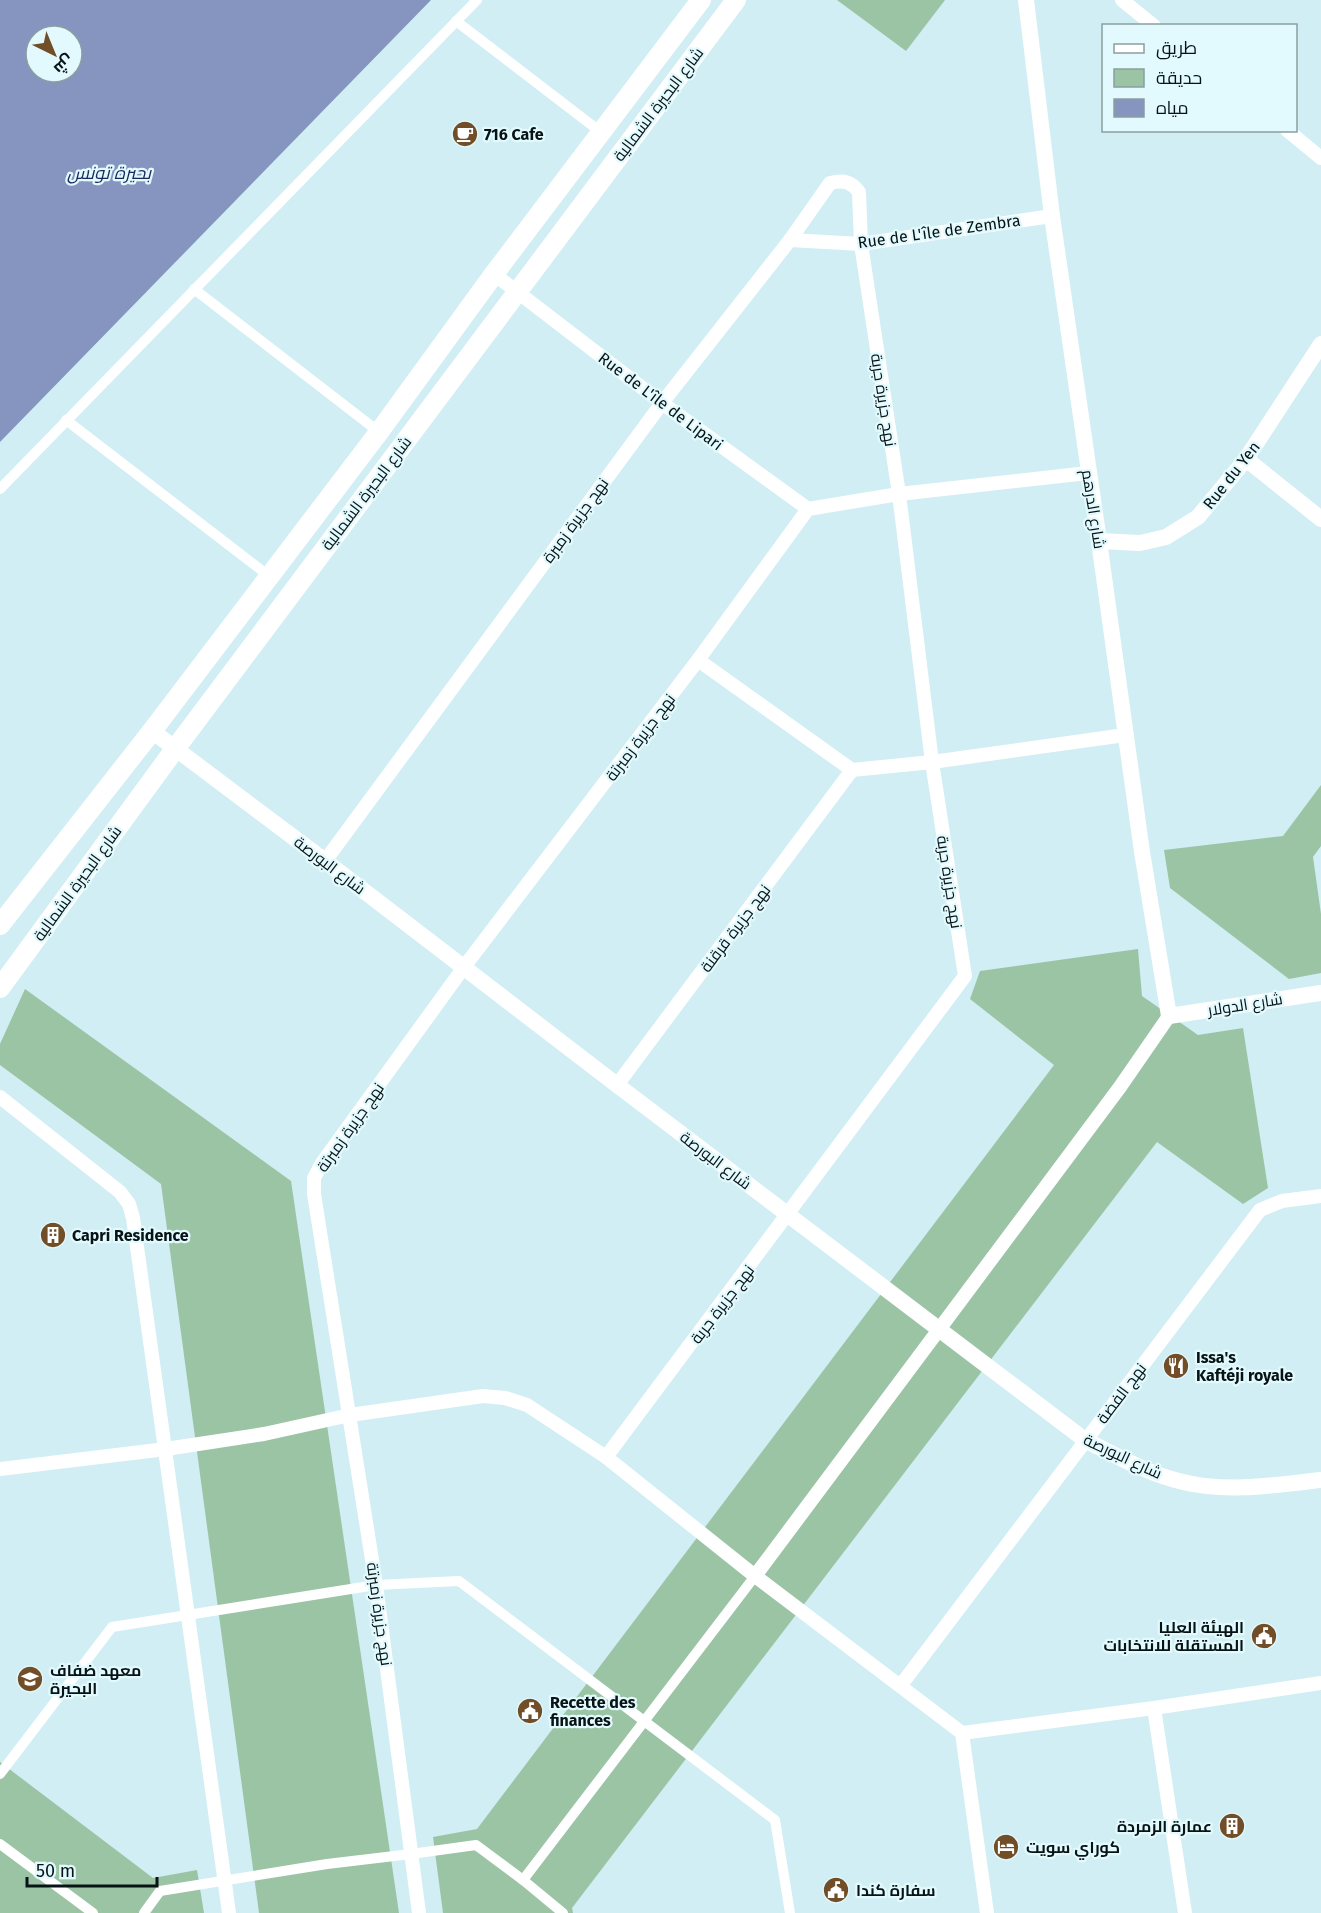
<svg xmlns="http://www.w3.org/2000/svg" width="1321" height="1913" font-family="'Fira Sans',Cairo,sans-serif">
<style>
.green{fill:#9bc4a5}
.water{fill:#8595bf;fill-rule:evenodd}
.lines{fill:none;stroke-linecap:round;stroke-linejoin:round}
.pedestrian{stroke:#fff;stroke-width:10}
.minor{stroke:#fff;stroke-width:14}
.tertiary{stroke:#fff;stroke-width:16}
.secondary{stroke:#fff;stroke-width:20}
.labels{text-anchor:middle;stroke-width:4.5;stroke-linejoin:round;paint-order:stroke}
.street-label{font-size:16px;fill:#081315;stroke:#e2fafe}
.poi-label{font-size:16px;font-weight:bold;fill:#081315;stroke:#e2fafe;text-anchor:start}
.water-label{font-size:18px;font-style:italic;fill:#19285b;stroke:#e2fafe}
</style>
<rect width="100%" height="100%" fill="#d0eef3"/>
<g class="green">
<polygon points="837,0 945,0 906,51"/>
<polygon points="1321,785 1321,846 1313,857 1321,914 1321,973 1289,979 1170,888 1164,850 1283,836"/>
<polygon points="1138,949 1142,996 1198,1035 1243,1028 1268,1188 1243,1204 1157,1142 572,1908 573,1913 443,1913 433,1837 477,1829 1054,1065 970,999 980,971"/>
<polygon points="25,989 291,1181 399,1913 259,1913 161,1184 0,1065 0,1044"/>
<polygon points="0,1762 153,1878 197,1870 204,1913 0,1913"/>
</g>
<path class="water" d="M0 0H431L0 442ZM36 36H72V72H36Z"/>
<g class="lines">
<g class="pedestrian">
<polyline points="456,21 602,133"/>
<polyline points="194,289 379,432"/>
<polyline points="66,420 269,576"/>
<polyline points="0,489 477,0"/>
<polyline points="0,1774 112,1627 376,1585 459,1581 775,1820 790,1913"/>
<polyline points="0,1844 93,1913"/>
<polyline points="523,1880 755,1576"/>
<polyline points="144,1913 160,1891 327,1864 411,1854 476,1845 523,1880 563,1913"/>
</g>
<g class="minor">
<polyline points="1122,0 1154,26"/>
<polyline points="1287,130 1321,158"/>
<polyline points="790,240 861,244 1052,216"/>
<polyline points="494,274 662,403 808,509"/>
<polyline points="808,509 899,494 1088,473"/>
<polyline points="698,660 852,770 932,762 1125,735"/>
<path d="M325 861 662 403 790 240 830 183C843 180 851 181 859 192L861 244 899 494 932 762 965 976 606 1457"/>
<polyline points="617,1085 852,770"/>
<polyline points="0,1097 120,1192 129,1204 133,1218 229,1913"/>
<polyline points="0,1469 166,1449 264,1434 350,1415 483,1396 505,1398 527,1405 606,1457 755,1576 962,1733 987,1913"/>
<polyline points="755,1576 1120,1087 1169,1016"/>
<polyline points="901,1685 1260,1210 1282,1201 1321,1196"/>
<polyline points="1154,1708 1185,1913"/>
<polyline points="962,1733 1154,1708 1321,1683"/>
<polyline points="419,1913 376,1585 314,1194 314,1178 322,1163 464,967 698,660 808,509"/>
</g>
<g class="tertiary">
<polyline points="1026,0 1052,216 1099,541 1142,852 1169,1016 1321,993"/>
<polyline points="1246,459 1321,519"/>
<polyline points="1099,541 1140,543 1166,537 1198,517 1246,459 1321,344"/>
<path d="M152 731 325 861 617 1085 1085 1440C1117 1456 1148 1474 1183 1482 1228 1493 1276 1485 1321 1480"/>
</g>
<g class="secondary">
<polyline points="0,925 152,731 379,432 494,274 701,0"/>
<polyline points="0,988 175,749 736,0"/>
</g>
</g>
<defs>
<g id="cafe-disc" transform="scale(1.35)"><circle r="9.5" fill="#724e28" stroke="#e2fafe"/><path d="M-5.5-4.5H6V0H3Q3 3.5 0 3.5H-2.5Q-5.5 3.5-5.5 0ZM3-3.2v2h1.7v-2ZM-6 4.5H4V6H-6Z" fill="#fff"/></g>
<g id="building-disc" transform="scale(1.35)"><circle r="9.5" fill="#724e28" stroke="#e2fafe"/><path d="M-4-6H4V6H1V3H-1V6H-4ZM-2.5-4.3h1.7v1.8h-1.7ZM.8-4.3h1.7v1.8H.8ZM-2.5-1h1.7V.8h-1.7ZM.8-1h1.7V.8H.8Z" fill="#fff"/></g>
<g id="restaurant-disc" transform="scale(1.35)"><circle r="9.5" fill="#724e28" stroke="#e2fafe"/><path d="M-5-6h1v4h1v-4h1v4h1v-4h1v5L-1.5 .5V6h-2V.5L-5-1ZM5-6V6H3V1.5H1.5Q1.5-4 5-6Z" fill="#fff"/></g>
<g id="civic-disc" transform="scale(1.35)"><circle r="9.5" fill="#724e28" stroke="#e2fafe"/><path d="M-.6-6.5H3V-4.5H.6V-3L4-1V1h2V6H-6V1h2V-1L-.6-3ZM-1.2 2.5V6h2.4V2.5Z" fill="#fff"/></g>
<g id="school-disc" transform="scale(1.35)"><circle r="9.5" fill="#724e28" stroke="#e2fafe"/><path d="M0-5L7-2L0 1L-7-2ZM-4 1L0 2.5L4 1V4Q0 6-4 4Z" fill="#fff"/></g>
<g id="hotel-disc" transform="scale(1.35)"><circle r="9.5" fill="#724e28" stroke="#e2fafe"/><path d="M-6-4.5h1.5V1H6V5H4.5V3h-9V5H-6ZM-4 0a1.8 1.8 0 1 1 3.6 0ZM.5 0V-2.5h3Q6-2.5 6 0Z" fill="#fff"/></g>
</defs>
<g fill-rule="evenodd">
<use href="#cafe-disc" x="465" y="134"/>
<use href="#building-disc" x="53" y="1235"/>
<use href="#restaurant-disc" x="1176" y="1366"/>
<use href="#civic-disc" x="1264" y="1636"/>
<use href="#school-disc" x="30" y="1679"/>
<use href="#civic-disc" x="530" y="1711"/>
<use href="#building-disc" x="1232" y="1826"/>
<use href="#hotel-disc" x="1006" y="1847"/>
<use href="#civic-disc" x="836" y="1890"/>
</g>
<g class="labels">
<g class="street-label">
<text transform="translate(658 104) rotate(-53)" y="6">شارع البحيرة الشمالية</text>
<text transform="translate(939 231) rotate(-8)" y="6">Rue de L'île de Zembra</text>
<text transform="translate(884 400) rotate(81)" y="6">نهج جزيرة جربة</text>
<text transform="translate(661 401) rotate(37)" y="6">Rue de L'île de Lipari</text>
<text transform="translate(1231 475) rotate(-52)" y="6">Rue du Yen</text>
<text transform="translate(366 493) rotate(-53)" y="6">شارع البحيرة الشمالية</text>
<text transform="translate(1094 509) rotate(81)" y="6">شارع الدرهم</text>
<text transform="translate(575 520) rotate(-54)" y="6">نهج جزيرة زمبرة</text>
<text transform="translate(640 737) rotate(-53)" y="6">نهج جزيرة زمبرتة</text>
<text transform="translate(330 865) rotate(37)" y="6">شارع البورصة</text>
<text transform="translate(950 882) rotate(81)" y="6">نهج جزيرة جربة</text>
<text transform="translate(77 883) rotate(-54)" y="6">شارع البحيرة الشمالية</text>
<text transform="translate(735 928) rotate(-53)" y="6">نهج جزيرة قرقنة</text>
<text transform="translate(1245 1004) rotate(-9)" y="6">شارع الدولار</text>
<text transform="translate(350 1127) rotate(-55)" y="6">نهج جزيرة زمبرتة</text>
<text transform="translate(716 1160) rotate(37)" y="6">شارع البورصة</text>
<text transform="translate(722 1304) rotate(-53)" y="6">نهج جزيرة جربة</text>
<text transform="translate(1121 1393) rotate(-53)" y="6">نهج الفضة</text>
<text transform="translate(1123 1456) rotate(25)" y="6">شارع البورصة</text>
<text transform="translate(380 1614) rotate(82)" y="6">نهج جزيرة زمبرتة</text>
</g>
<g class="poi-label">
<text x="484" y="140">716 Cafe</text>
<text x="72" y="1241">Capri Residence</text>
<text x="1196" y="1363">Issa's<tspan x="1196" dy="18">Kaftéji royale</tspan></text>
<text x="1244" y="1633" text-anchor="end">الهيئة العليا<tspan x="1244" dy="18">المستقلة للانتخابات</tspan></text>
<text x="50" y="1676">معهد ضفاف<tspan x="50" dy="18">البحيرة</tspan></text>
<text x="550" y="1708">Recette des<tspan x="550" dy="18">finances</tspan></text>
<text x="1212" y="1832" text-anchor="end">عمارة الزمردة</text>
<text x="1026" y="1853">كوراي سويت</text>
<text x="856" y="1896">سفارة كندا</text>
</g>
<g class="water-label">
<text x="109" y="179">بحيرة تونس</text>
</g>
</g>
<rect x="1102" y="24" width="195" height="108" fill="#e2fafe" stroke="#8b9ea1" stroke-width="1.5"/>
<rect x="1114" y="44" width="30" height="9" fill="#ffffff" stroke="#8b9ea1" stroke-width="1.5"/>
<text x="1156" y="54" font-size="18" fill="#081315">طريق</text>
<rect x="1114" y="69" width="30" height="18" fill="#9bc4a5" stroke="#8b9ea1" stroke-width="1.5"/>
<text x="1156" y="84" font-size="18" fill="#081315">حديقة</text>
<rect x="1114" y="99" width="30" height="18" fill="#8595bf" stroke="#8b9ea1" stroke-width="1.5"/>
<text x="1156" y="114" font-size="18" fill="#081315">مياه</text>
<g transform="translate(54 54) rotate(137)"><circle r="28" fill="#e2fafe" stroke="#8b9ea1" stroke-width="1.5"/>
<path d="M0-4.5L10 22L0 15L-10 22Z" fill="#724e28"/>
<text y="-9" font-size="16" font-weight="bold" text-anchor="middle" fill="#081315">ش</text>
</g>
<path d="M27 1877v9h130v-9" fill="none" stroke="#081315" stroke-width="3"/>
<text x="36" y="1877" font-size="18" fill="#081315" stroke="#e2fafe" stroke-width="4.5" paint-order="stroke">50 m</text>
</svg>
